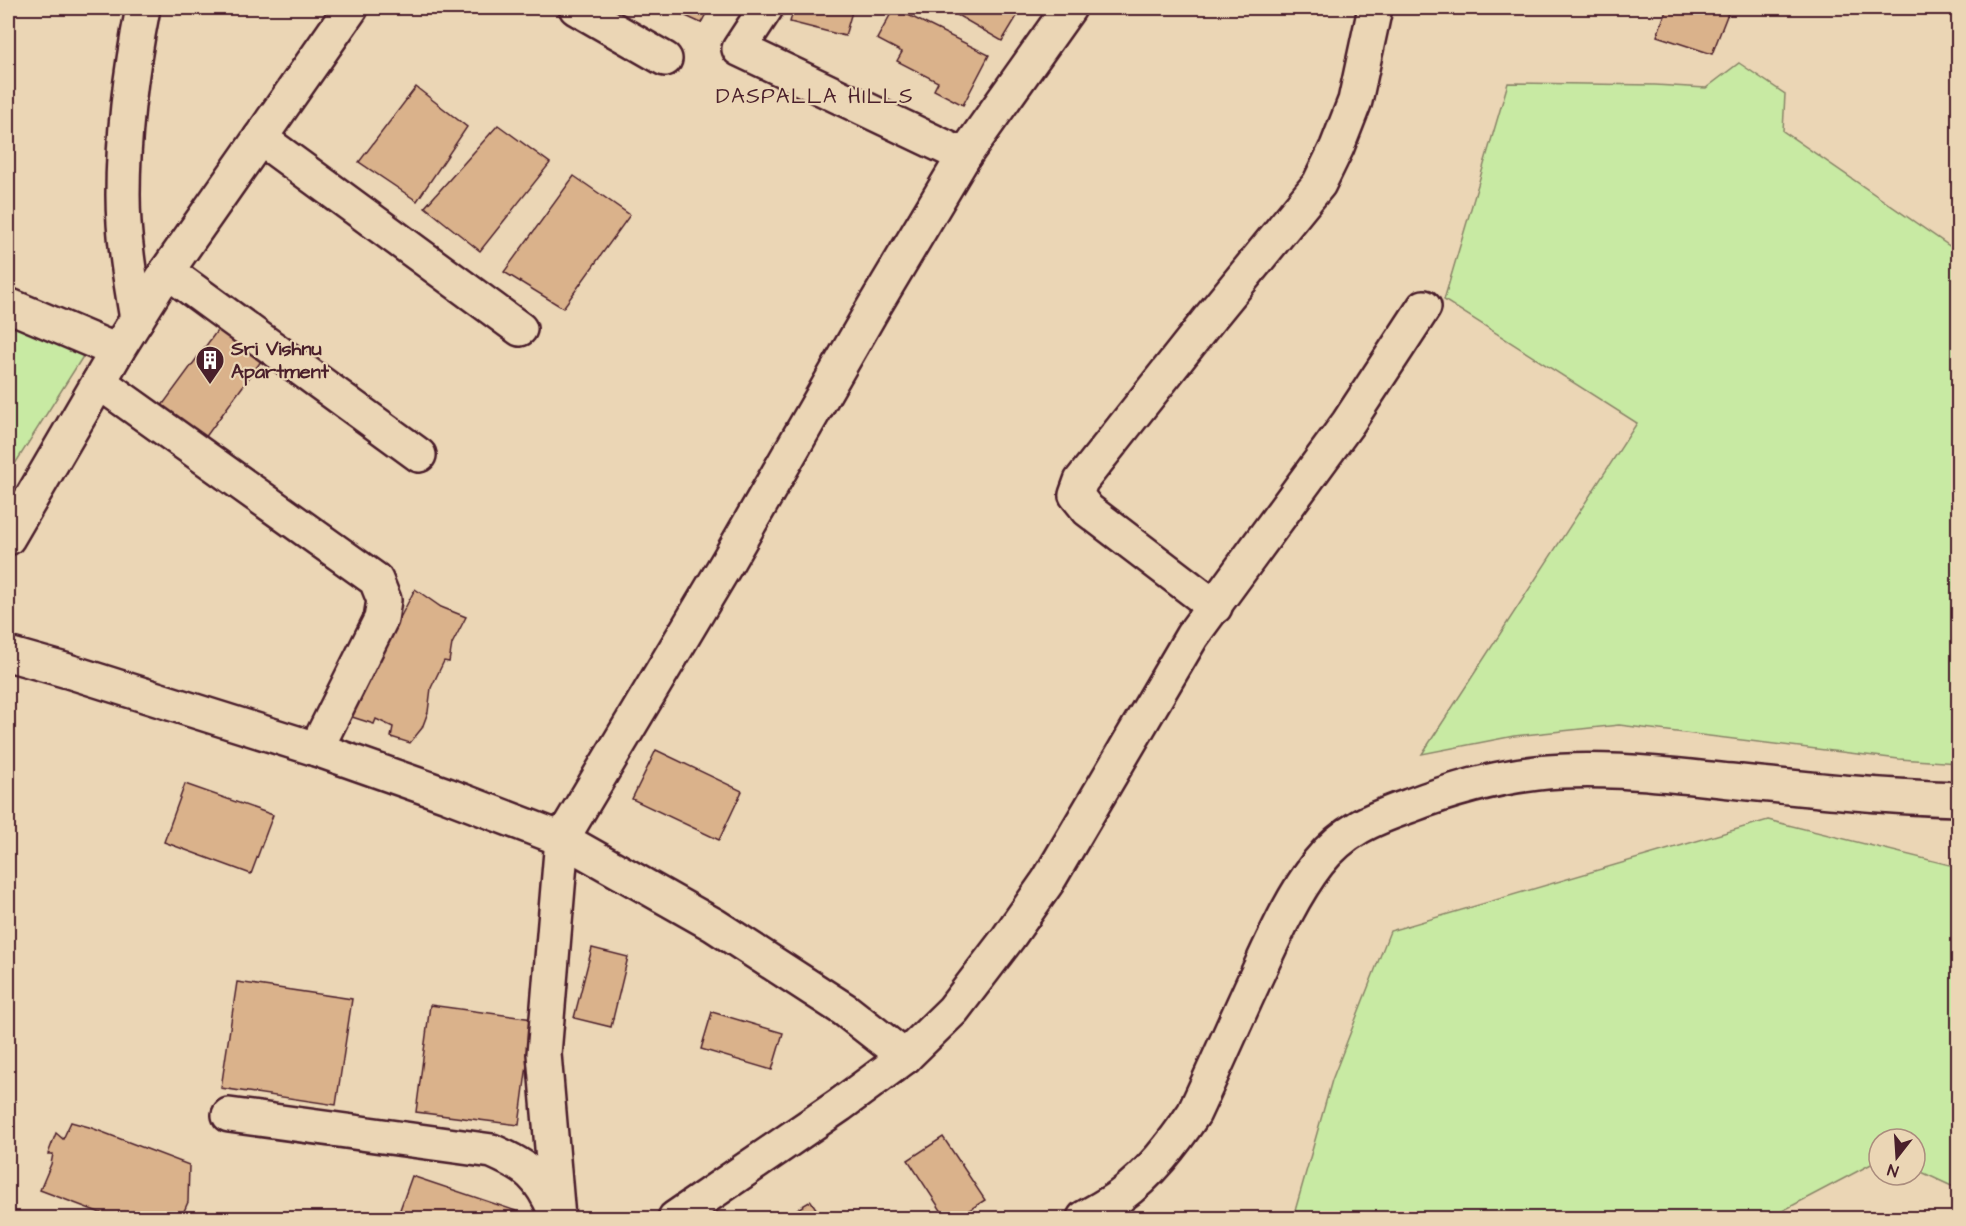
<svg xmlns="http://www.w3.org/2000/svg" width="1966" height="1226" font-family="'Architects Daughter',sans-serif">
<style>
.green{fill:#c8eaa3;stroke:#898467;stroke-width:1.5}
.building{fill:#dab28b;stroke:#4a1f2b;stroke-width:1.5}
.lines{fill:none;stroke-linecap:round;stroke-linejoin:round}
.minor-casing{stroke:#4a1f2b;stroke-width:38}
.minor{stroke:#ebd6b5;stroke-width:33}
.labels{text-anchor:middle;stroke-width:4.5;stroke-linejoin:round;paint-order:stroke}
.poi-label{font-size:20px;font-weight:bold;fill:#4a1f2b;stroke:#ebd6b5;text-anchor:start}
.neighbourhood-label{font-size:21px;letter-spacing:1.5px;fill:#4a1f2b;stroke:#ebd6b5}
</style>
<rect width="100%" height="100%" fill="#ebd6b5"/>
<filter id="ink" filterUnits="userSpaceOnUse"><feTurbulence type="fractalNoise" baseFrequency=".0167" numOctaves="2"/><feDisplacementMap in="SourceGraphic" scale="12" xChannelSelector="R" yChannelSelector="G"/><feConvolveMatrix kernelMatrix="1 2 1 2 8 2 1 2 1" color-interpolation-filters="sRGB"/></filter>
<g filter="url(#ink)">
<g class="green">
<polygon points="1739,63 1785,94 1783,131 1958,252 1958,763 1899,759 1619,725 1514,736 1422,754 1637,423 1444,300 1508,83 1655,85 1706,88"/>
<polygon points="8,314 87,350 8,475"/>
<polygon points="1768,820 1958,867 1958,1189 1915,1169 1915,1139 1879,1139 1879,1160 1769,1218 1293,1218 1332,1080 1390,931"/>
</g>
<g class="building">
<polygon points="668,8 709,8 701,23"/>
<polygon points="794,8 853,8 845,36 790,22"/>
<polygon points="894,8 989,55 963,105 934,90 938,82 897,61 902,52 877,39"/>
<polygon points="945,8 1022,8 1002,41"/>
<polygon points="1667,8 1730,8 1712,54 1657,36"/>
<polygon points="416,87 467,127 417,201 359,162"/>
<polygon points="498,125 550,163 480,251 425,207"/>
<polygon points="574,176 630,215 563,308 504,272"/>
<polygon points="219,328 262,360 202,442 158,411"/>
<polygon points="415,589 441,607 466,617 452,644 449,662 444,661 431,688 428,712 422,728 410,743 391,737 393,727 376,719 374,724 349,716"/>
<polygon points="656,750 742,791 719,840 632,799"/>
<polygon points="185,784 273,815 251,874 164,842"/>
<polygon points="592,948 628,957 611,1027 574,1018"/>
<polygon points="237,982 352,999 336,1105 221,1088"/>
<polygon points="430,1005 533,1019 519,1125 416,1112"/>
<polygon points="712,1012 783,1033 772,1070 701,1049"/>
<polygon points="71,1122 89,1127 189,1165 188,1202 181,1218 114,1218 40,1190 51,1164 53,1154 48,1154 56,1133 63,1139"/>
<polygon points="943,1137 985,1200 957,1218 946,1218 908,1160"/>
<polygon points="412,1176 525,1214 523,1218 397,1218"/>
<polygon points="811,1201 822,1218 782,1218"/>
</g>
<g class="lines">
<g class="minor-casing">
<g id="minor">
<polyline points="576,8 665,59"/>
<polyline points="766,8 739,49 964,156"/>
<polyline points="260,138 520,329"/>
<polyline points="167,271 419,455"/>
<polyline points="8,305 117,351"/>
<path d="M137 319C130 278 123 237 123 195 123 133 131 69 143 8"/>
<polyline points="99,382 376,580 384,600 381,619 316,749"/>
<polyline points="8,538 117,351 167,271 351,8"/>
<polyline points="1215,607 1088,510 1076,495 1081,481 1209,319 1319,184 1337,147 1355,101 1375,8"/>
<polyline points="8,654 68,671 316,749 447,795 562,839 714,925 845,1010 905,1057 840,1105 675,1218"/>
<polyline points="905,1057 953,1010 1008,938 1048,881 1192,636 1348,423 1424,307"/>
<path d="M229 1115 492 1151C528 1167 539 1175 555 1211"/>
<polyline points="558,1218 544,1054 562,839 728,561 872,310 964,156 1069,8"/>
<path d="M1084 1218C1096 1211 1109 1204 1120 1196 1150 1174 1173 1144 1194 1113 1217 1064 1238 1015 1261 966 1277 931 1294 894 1318 863 1344 830 1372 819 1409 806 1451 790 1493 778 1537 773 1601 766 1668 775 1731 781 1807 789 1883 797 1958 799"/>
</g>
</g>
<use href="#minor" class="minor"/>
</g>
</g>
<defs>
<g id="building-pin" transform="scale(1.5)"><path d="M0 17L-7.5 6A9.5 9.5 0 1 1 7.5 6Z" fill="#4a1f2b" stroke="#ebd6b5"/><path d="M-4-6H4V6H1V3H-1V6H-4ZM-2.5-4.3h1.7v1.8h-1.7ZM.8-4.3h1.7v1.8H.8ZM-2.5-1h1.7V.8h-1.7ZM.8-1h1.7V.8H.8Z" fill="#fff"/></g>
</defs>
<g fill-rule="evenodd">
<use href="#building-pin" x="210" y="360"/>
</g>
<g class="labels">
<g class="poi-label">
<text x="231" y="355">Sri Vishnu<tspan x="231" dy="23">Apartment</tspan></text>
</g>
<g class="neighbourhood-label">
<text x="815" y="103">DASPALLA HILLS</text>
</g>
</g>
<rect width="1966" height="1226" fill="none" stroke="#ebd6b5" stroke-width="30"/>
<rect x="15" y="15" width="1936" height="1196" fill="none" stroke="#4a1f2b" stroke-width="2" filter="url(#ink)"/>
<g transform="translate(1897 1157) rotate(197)"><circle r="28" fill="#ebd6b5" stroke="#ab8d7e" stroke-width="1.5"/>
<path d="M0-4.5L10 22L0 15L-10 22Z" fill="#4a1f2b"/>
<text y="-9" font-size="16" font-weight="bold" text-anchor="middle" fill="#4a1f2b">N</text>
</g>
</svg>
